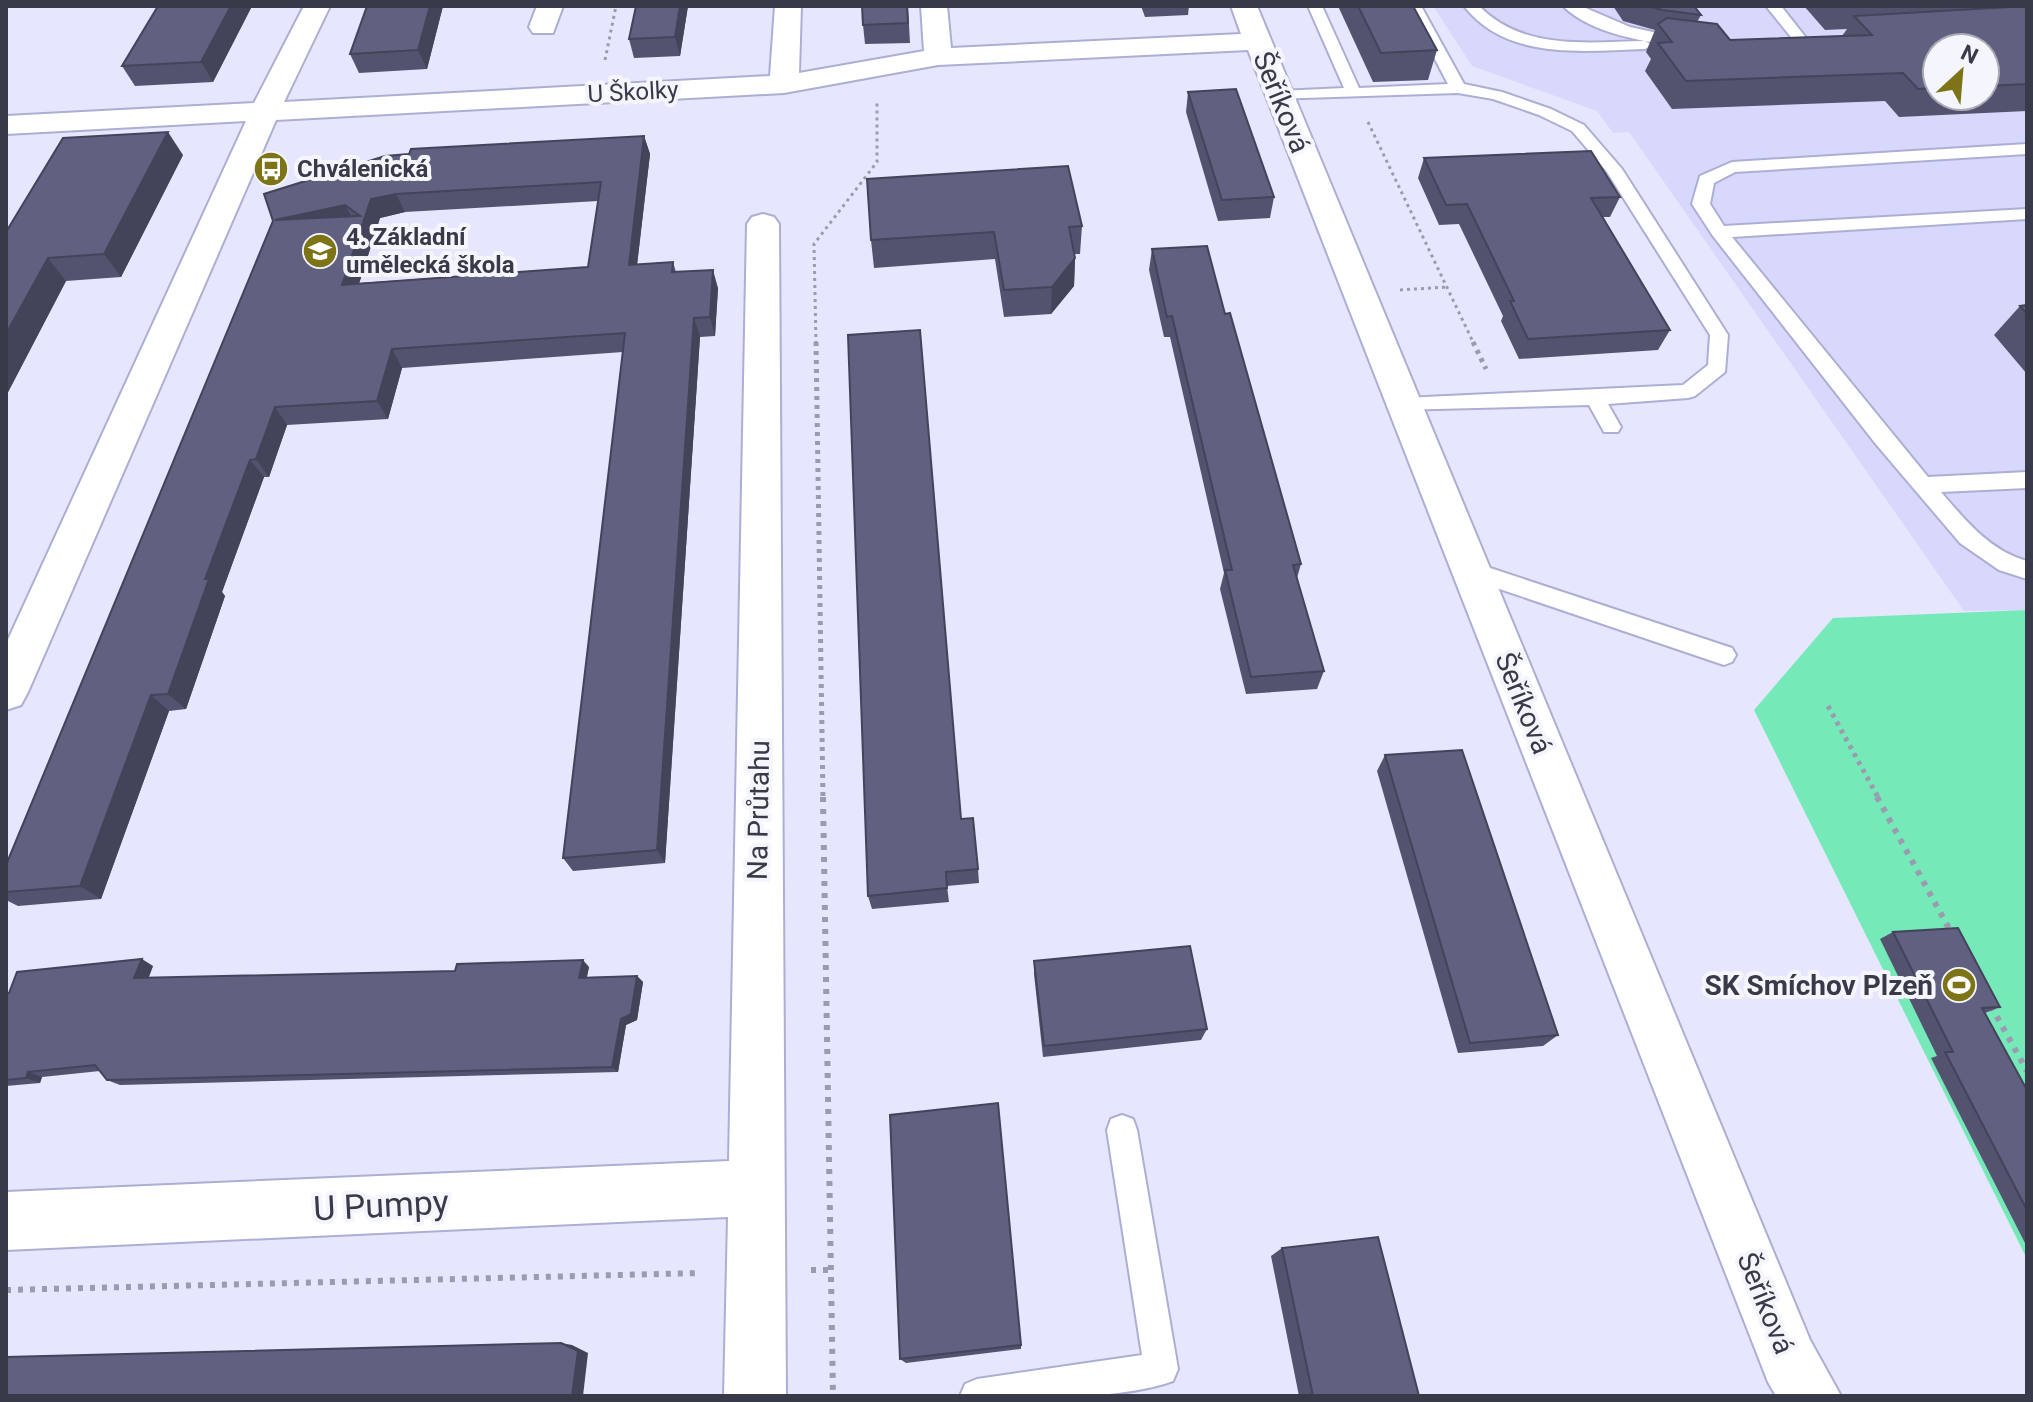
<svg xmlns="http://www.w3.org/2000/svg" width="2033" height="1402" font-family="Roboto,sans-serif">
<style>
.built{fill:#d8d8fd;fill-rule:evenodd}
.green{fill:#76e9b9}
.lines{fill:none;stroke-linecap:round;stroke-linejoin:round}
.lane-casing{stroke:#adaed3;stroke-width:4}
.street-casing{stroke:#adaed3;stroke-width:4}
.path-far2{stroke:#9a9baf;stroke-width:3;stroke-dasharray:3 4;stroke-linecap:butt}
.path-far1{stroke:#9a9baf;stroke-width:5;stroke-dasharray:4 5;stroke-linecap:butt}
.path{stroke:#9a9baf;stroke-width:6;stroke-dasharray:5 7;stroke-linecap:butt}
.lane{fill:#fff;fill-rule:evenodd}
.street{fill:#fff;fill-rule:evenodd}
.wall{fill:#53536f;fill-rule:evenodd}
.shaded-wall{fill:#43435a}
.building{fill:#606081;stroke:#43435a;stroke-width:2;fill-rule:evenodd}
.labels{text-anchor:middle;stroke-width:8;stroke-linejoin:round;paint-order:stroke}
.far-street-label{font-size:24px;fill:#393a49;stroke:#f5f6fd}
.far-poi-label{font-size:24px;font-weight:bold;fill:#393a49;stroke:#f5f6fd;text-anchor:start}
.street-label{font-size:28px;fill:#393a49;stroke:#f5f6fd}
.poi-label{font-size:28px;font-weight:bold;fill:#393a49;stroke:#f5f6fd;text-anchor:end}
.near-street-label{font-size:34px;fill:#393a49;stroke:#f5f6fd}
</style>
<rect width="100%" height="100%" fill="#e6e7fe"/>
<path class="built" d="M1433 6H2027V610L1964 611 1629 132 1613 133 1597 111 1472 66ZM1937 48H1985V96H1937Z"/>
<polygon class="green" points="2027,610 2027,1259 1754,710 1833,618"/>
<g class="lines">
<g class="lane-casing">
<g id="lane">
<polygon points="1308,6 1322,6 1359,88 1448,84 1407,6 1421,6 1464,84 1502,92 1551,109 1584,125 1622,169 1728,335 1725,372 1695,396 1688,398 1608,404 1621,427 1618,432 1604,432 1589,405 1397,410 1394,405 1404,398 1683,385 1708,365 1710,335 1607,172 1572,131 1539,115 1493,99 1458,93 1273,99 1273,93 1279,91 1344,88"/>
<path d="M1464 6H1479C1523 51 1587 42 1645 41L1652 45 1645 49C1583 51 1507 61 1464 6Z"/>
<path d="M1563 6H1581L1630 27 1689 40 1691 43 1684 47C1646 42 1591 34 1563 6Z"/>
<polygon points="1766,6 1781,6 1807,39 1805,42 1795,42"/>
<path d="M2027 144V154L1735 172 1714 183 1710 204 1724 226 2027 209V219L1732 237 1928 477 2027 472V488L1941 492C1965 520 1990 551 2027 561V579L1999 570 1960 543 1875 443 1713 236 1692 204 1700 176 1732 162Z"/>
<polygon points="1472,562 1732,648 1736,655 1732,662 1724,665 1464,577 1461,571 1464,565"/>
<path d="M1122 1115 1133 1119 1137 1130 1178 1369 1173 1381C1115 1402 1023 1396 960 1396L965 1384 977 1379 1142 1355 1107 1130 1111 1119Z"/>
</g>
</g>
<g class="street-casing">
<g id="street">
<polygon points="304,6 330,6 284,102 770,76 775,6 801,6 799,73 924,51 921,6 947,6 951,48 1241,34 1231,6 1257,6 1810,1340 1841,1396 1776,1396 1768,1382 1248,50 938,65 784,93 276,120 28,692 21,705 6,710 6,644 246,121 6,134 6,116 254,103"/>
<polygon points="537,6 563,6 553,33 533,33 529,27"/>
<polygon points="763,214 774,217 779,224 786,1396 724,1396 728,1217 6,1250 6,1192 729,1161 747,224 752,217"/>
</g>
</g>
<g class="path-far2">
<polyline points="605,60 616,6"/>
<polyline points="1368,122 1474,344"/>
<polyline points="1400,290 1447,287"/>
<polyline points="816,344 814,244 877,162 877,103"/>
</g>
<g class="path-far1">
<polyline points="816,342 823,799"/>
<polyline points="1473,342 1486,369"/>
<polyline points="1828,706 1879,799"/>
</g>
<g class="path">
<polyline points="823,797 833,1396"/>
<polyline points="1877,797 1952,934"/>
<polyline points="1991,1006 2027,1071"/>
<polyline points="811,1270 831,1270"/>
<polyline points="6,1290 701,1273"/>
</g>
<use href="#lane" class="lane"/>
<use href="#street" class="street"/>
</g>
<g class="wall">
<polygon points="367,6 443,6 427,69 359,73 350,54"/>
<polygon points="636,6 688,6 680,56 634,58 629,39"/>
<polygon points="908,6 910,43 865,44 863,25"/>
<polygon points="1141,6 1189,6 1188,15 1145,17"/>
<polygon points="1338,6 1413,6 1437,50 1428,80 1373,82"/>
<path d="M1613 6H1694L1701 15 1697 22 1730 40 1842 36 1847 29 1825 30 1804 6H2027V111L1899 117 1885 101 1672 109 1645 71 1651 59 1646 52 1655 30 1623 21ZM1937 48H1985V96H1937Z"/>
<polygon points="251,8 213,82 135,86 122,66"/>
<polygon points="1188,92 1274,197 1270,218 1218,221 1186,112"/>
<path d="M644 136 650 154 637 264 673 262 676 272 718 288 715 336 700 337 665 863 573 871 563 858 623 352 402 368 388 419 287 425 269 477H264L222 592 225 596 186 709 169 711 101 899 18 906 6 900V865L273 221ZM598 201 588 267 359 283 380 218 405 212Z"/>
<polygon points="183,155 121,277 66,281 6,396 6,232"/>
<polygon points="1424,158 1620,197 1610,217 1603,217 1670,330 1658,350 1519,359 1501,321 1503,316 1459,224 1439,225 1418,178"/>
<polygon points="1082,226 1080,254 1074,254 1075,258 1074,286 1051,314 1004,317 995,259 874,268 871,240"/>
<polygon points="1152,249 1225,314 1301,564 1297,578 1324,671 1317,689 1246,694 1220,589 1224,573 1170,337 1164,337 1149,270"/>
<polygon points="2027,305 2027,374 1994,335 2020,306"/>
<polygon points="1385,755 1558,1035 1543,1046 1458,1053 1377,771"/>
<polygon points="961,819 978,869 979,883 947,886 949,902 872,909 868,896"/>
<polygon points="1893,932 2000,1007 1985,1013 2027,1090 2027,1247 1931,1058 1937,1056 1880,939"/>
<polygon points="1034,961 1207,1029 1201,1040 1043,1057 1034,974"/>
<polygon points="153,966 148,978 455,971 589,967 587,977 637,976 643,982 637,1020 626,1025 618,1072 120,1085 107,1080 100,1071 42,1077 40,1083 6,1086 6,994"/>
<polygon points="1282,1248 1419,1396 1299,1396 1271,1256"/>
<polygon points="1021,1345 1021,1349 906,1363 900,1359"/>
</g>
<g class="shaded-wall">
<polygon points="231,6 250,6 251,8 213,82 201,62"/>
<polygon points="430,6 443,6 427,69 418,50"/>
<polygon points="680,6 688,6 680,56 675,37"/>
<polygon points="168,132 183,155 121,277 104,254"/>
<polygon points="644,136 650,154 635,283 629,265"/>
<polygon points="396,194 405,212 380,218 353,303 342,285 371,199"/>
<polygon points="345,205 355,223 275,220"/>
<polygon points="48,258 66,281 6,396 6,334"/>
<polygon points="1075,258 1074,286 1051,314 1052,287"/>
<polygon points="713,270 718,288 715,336 710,317"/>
<polygon points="694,318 700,337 665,863 657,850"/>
<polygon points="392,349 402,368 388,419 377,401"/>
<polygon points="275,407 287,425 269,477 256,459"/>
<polygon points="250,460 264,477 222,592 225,596 186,709 168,694 205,579"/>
<polygon points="151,695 169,711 101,899 80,886"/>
<polygon points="142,959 153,966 146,985 134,978"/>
<polygon points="583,960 589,967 585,984 579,978"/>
<polygon points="637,976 643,982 637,1020 626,1025 618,1072 612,1067 621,1019"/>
<polygon points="28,1072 42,1077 40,1083 26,1078"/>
<polygon points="561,1343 572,1345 588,1353 583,1396 572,1396"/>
</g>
<g class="building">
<polygon points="158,6 231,6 201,62 122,66"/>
<polygon points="367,6 430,6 418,50 350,54"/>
<polygon points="636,6 680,6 675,37 629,39"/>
<polygon points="862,6 907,6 908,23 863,25"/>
<polygon points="1358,6 1413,6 1437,50 1381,53"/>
<polygon points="1649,6 1694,6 1701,15 1662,10"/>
<polygon points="2027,6 2027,84 1985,86 1985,48 1937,48 1937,88 1918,89 1903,73 1686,81 1658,43 1672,42 1658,24 1667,18 1717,24 1730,40 1872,35 1854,16"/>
<polygon points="1236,89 1274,197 1222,200 1188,92"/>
<polygon points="168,132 104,254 48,258 6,334 6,232 63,138"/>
<path d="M644 136 629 265 673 262 672 272 713 270 710 317 694 318 657 850 563 858 625 333 392 349 377 401 275 407 256 459 250 460 205 579H209L168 694 151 695 80 886 6 892V865L273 221 264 194 385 156 409 154 411 149ZM601 182 588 267 342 285 371 199 396 194ZM345 205 360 216 275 220Z"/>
<polygon points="1591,151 1620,197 1591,198 1670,330 1528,339 1510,301 1514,301 1467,204 1446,205 1424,158"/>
<polygon points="1068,166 1082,226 1069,227 1075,258 1052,287 1004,290 994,232 871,240 867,179"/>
<polygon points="1207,246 1225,314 1230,313 1301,564 1293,565 1324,671 1251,677 1225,570 1232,570 1172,316 1167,317 1152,249"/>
<polygon points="2027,305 2027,314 2020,306"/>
<polygon points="920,330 961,819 973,818 978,869 946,872 947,888 868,896 848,335"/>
<polygon points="1462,750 1558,1035 1470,1043 1385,755"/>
<polygon points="1958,928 2000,1007 1982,1008 2027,1090 2027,1210 1945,1052 1953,1052 1893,932"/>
<polygon points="1190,946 1207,1029 1044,1046 1034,961"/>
<polygon points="142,959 134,978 455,971 457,964 583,960 579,978 637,976 631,1014 621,1019 612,1067 107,1080 95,1065 28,1072 26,1078 6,1080 6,994 9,993 17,972"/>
<polygon points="998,1103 1021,1345 900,1359 890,1115"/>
<polygon points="1378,1237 1419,1396 1313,1396 1282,1248"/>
<polygon points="561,1343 578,1351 572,1396 6,1396 6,1357"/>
</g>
<defs>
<g id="bus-disc" transform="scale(1.8)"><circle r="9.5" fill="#7c7417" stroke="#f5f6fd"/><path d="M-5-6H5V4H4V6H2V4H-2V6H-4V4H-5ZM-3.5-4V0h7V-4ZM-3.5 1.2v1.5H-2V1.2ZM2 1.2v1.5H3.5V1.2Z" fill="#fff"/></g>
<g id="school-disc" transform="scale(1.8)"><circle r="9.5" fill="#7c7417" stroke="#f5f6fd"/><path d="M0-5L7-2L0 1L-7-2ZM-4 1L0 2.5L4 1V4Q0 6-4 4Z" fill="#fff"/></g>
<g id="stadium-disc" transform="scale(1.8)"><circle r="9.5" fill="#7c7417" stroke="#f5f6fd"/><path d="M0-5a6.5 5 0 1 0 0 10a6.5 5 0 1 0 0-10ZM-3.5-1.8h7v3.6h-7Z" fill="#fff"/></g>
</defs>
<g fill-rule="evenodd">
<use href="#bus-disc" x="271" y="169"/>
<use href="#school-disc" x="320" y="251"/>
<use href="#stadium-disc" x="1959" y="985"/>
</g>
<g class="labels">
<g class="far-street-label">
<text transform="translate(633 92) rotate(-3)" y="8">U Školky</text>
</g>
<g class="far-poi-label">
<text x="297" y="177">Chválenická</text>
<text x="346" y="245">4. Základní<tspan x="346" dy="28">umělecká škola</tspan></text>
</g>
<g class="street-label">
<text transform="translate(1282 102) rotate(68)" y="10">Šeříková</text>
<text transform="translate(1524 703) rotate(68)" y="10">Šeříková</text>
<text transform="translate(758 810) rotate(-89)" y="10">Na Průtahu</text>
<text transform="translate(1766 1303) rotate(68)" y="10">Šeříková</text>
</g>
<g class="poi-label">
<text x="1933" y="995">SK Smíchov Plzeň</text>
</g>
<g class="near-street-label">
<text transform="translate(381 1205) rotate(-3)" y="12">U Pumpy</text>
</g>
</g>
<rect width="2033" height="1402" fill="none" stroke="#393a49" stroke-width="16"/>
<g transform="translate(1961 72) rotate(26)"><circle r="38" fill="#f5f6fd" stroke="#aaabb5" stroke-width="2"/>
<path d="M0-6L14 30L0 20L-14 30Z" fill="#7c7417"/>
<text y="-12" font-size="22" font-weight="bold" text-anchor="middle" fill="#393a49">N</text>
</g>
</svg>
